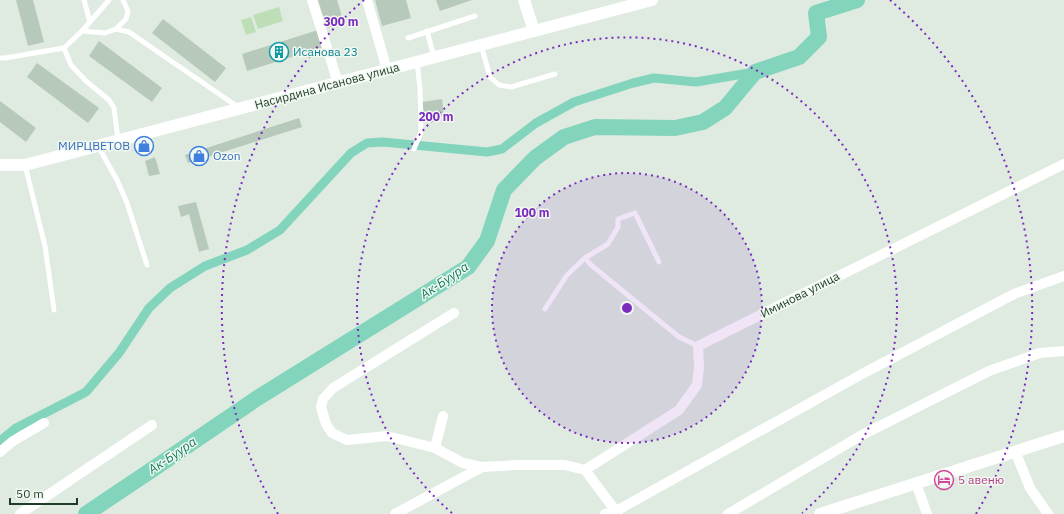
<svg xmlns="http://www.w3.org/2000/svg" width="1064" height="514" font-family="'IBM Plex Sans',sans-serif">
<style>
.green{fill:#bddeb6}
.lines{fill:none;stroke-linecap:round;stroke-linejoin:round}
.canal{stroke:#83d4bd;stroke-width:9}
.river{stroke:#83d4bd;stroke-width:16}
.building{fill:#b7c9bb}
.lane{stroke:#fff;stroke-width:5}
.street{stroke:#fff;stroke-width:10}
.secondary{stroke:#fff;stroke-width:12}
.ring{fill:none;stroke:#7b2cbf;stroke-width:2;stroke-dasharray:2 4}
.labels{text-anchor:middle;stroke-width:3;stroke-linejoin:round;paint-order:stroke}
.culture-label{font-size:12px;fill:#0d838f;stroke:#f0f8f0;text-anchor:start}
.street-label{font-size:12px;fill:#1f3c28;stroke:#f0f8f0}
.shop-label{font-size:12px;fill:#366cbe;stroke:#f0f8f0;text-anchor:end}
.hotel-label{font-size:12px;fill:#b23c85;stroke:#f0f8f0;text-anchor:start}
.water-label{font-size:13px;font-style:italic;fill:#167b60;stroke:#f0f8f0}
.centre{fill:#7b2cbf;stroke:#f0f8f0;stroke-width:2}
.ring-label{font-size:12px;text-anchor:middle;font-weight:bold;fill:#7b2cbf;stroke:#f0f8f0;stroke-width:3;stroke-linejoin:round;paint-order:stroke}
</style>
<rect width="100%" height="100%" fill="#dfebe0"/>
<g class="green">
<polygon points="279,7 283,21 258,29 253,15"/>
<polygon points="251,17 256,32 246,35 241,20"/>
</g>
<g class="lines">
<polyline class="canal" points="0,441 16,428 86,392 119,353 149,308 170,288 205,266 247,250 280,230 351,153 367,143 383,142 487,152 502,149 536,123 574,102 633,83 654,78 696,82 755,72"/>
<polyline class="river" points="86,514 156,467 256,399 468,267 487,241 504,190 535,158 564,137 595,127 675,128 703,122 725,108 755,72 799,57 819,37 816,13 857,0"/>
</g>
<g class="building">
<polygon points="16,0 33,0 44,42 28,46"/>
<polygon points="318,0 337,0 344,23 327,28"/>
<polygon points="375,0 406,0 411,18 382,26"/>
<polygon points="436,0 472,0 440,11"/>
<polygon points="163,19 226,68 215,82 152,33"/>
<polygon points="318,30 324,47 247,71 242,54"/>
<polygon points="99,41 162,88 152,102 89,56"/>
<polygon points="37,63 99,108 88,123 27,77"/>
<polygon points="442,99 444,116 425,118 422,102"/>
<polygon points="0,101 36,128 26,142 0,122"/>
<polygon points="299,118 302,127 188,163 185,155"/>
<polygon points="155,157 160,174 149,176 145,161"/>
<polygon points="196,202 209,249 199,252 189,214 181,217 178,206"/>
</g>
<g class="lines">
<g class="lane">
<polyline points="84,0 90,22"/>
<polyline points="116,29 129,32 238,107"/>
<polyline points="82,31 105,33 116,29 126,19 128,11 123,0"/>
<polyline points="427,31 434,57"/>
<polyline points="408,38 475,16"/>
<polyline points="481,45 490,77 499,85 511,87 555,74"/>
<polyline points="64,48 71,65 86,81 109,100 114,108 118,140"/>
<polyline points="0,58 5,58 64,48 82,31 109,0"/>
<polyline points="98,146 117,180 127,203 147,265"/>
<polyline points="414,149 421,132 420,88 417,62"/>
<polyline points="25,165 45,246 54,310"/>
<polyline points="585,258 591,265 679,337 698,346"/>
<polyline points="545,309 567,275 585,258 608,244 618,227 618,219 635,213 659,262"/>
</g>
<g class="street">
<polyline points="312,0 338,83"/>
<polyline points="367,0 387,70"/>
<polyline points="454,313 333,388 323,399 321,407 326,424 332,433 347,440 387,436 435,448 463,463 482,467 518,465 565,465 585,470 618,514"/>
<polyline points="435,448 443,416"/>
<polyline points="1015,451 1030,488 1048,514"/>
<polyline points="0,452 13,441 44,423"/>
<polyline points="585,470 679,410 697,385 699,367 698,346 1064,164"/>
<polyline points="916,483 927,514"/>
<polyline points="20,514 152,425"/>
<polyline points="395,514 482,467"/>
<polyline points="605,514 616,511 862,374 1014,294 1064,276"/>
<polyline points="728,514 862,435 989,371 1040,353 1064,351"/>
</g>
<g class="secondary">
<polyline points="524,0 534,31"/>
<polyline points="0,165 25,165 652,0"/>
<polyline points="820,514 1064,436"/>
</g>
</g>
<circle cx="627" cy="308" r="135" fill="#7b2cbf" fill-opacity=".12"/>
<g class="ring">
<circle cx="627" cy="308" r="135"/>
<path d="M452 513A270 270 0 1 1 802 513"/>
<path d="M278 514A405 405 0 0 1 364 0M890 0A405 405 0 0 1 976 514"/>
</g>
<defs>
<g id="building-ring" transform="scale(1)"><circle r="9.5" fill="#f0f8f0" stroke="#0f9aa8" stroke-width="1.5"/><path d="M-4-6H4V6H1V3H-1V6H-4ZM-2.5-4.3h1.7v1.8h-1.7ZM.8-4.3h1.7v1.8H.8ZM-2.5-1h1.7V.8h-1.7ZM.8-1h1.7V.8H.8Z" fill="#0f9aa8"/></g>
<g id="shop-ring" transform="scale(1)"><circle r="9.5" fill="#f0f8f0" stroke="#3f7fe0" stroke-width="1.5"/><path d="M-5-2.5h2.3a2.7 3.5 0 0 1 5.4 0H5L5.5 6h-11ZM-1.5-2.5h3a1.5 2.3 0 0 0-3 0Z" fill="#3f7fe0"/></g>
<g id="hotel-ring" transform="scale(1)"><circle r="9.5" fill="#f0f8f0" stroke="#d1479c" stroke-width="1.5"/><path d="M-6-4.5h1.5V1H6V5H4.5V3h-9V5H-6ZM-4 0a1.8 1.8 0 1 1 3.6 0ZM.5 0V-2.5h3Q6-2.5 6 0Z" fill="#d1479c"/></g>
</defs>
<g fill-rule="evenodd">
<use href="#building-ring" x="279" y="52"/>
<use href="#shop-ring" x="144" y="146"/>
<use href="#shop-ring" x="199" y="156"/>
<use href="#hotel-ring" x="944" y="480"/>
</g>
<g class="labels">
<g class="culture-label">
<text x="293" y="56">Исанова 23</text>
</g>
<g class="street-label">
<text transform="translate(327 86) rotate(-15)" y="4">Насирдина Исанова улица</text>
<text transform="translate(800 295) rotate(-27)" y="4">Иминова улица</text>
</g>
<g class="shop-label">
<text x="130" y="150">МИРЦВЕТОВ</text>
<text x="213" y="160" text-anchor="start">Ozon</text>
</g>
<g class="hotel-label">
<text x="958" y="484">5 авеню</text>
</g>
<g class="water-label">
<text transform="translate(444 280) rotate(-34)" y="5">Ак-Буура</text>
<text transform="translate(172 455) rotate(-34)" y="5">Ак-Буура</text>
</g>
</g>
<circle cx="627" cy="308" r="6" class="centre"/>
<g class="ring-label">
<text x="341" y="26">300 m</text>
<text x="436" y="121">200 m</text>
<text x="532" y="217">100 m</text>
</g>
<path d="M10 498v6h67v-6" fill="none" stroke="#1f3c28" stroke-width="2"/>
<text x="16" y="498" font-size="12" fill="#1f3c28" stroke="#f0f8f0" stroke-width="3" paint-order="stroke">50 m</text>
</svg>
